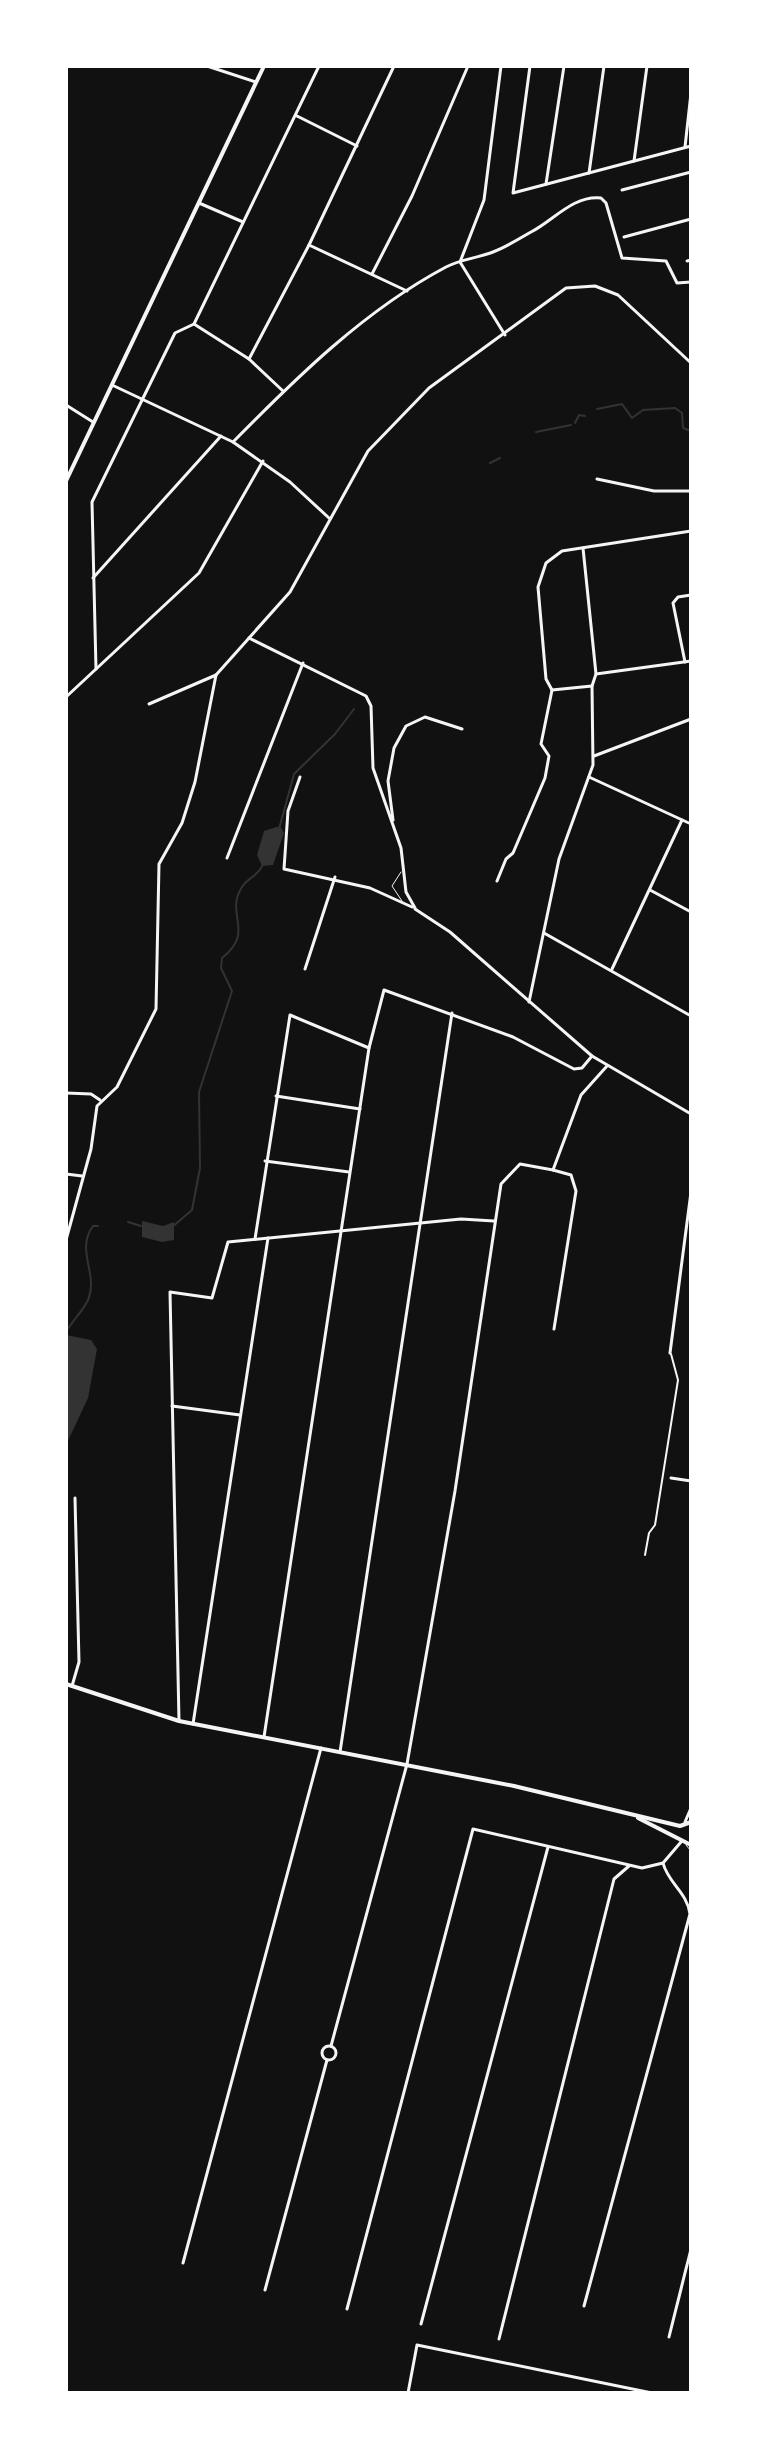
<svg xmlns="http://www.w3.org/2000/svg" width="757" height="2459" font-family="Roboto,sans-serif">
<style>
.water{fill:#333}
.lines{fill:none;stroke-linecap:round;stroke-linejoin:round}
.stream{stroke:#333;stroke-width:2}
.service{stroke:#f5f5f5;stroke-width:1}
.pedestrian{stroke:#f5f5f5;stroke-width:2}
.minor{stroke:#f5f5f5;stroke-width:3}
.tertiary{stroke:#f5f5f5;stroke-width:3}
.secondary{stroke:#f5f5f5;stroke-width:4}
</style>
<rect width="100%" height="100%" fill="#111"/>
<g class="water">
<polygon points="280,826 284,833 273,865 262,866 257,855 264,831"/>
<polygon points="142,1221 163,1226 174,1222 174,1240 162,1242 142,1237"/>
<polygon points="66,1335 91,1340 97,1349 88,1398 66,1445"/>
</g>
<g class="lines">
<g class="stream">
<polyline points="597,409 622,404 632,418 643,410 675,408 682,413 683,428 691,431"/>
<polyline points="575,423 579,415 585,416"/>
<polyline points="536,432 571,425"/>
<polyline points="490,463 500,458"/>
<polyline points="279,829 294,774 335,734 354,709"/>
<polyline points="128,1222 141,1226"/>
<path d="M171 1228 192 1210 200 1168 199 1092 232 991 221 968 222 958C256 931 224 915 242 887 248 877 259 876 263 864"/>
<path d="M66 1332C72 1321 83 1311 88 1300 99 1274 75 1250 93 1226H98"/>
</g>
<g class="service">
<polyline points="401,872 392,886 402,901"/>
<polyline points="686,1845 691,1851"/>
</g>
<polyline class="pedestrian" points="645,1555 649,1533 655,1525 678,1380 671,1354"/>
<g class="minor">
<polyline points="207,66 256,82"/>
<polyline points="501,66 484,200 460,262 505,335"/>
<polyline points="530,66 513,193 691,146"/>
<polyline points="297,116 357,146"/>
<polyline points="685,147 691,93"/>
<polyline points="634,161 647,66"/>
<polyline points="589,173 604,66"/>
<polyline points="546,184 564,66"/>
<polyline points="622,190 691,172"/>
<polyline points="199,203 243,222"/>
<polyline points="624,237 691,219"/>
<polyline points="309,245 407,291"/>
<polyline points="687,261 691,260"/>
<polyline points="372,274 412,196 468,66"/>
<polyline points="194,324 319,66"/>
<polyline points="249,359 309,245 394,66"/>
<polyline points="112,385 233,442 290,482 329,518"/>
<polyline points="66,405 93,422"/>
<path d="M233 442C297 377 365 310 446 267 461 259 478 258 493 252 506 247 519 239 531 232 553 221 573 195 601 198L606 203 622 258 666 261 677 283 691 282"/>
<polyline points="597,479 654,491 691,491"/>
<polyline points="583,548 596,674 592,686"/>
<polyline points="93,578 221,436"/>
<polyline points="249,638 366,696 371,706 373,768 401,848 406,892 415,908"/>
<polyline points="685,662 673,603 678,597 691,595"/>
<polyline points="96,669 92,502 175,333 194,324 249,359 283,391"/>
<polyline points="596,674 691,661"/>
<polyline points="66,697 199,573 263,461"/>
<polyline points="149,704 216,675"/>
<polyline points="594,756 691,719"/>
<polyline points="300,777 288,811 284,869 370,888 412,907"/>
<polyline points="589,777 691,824"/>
<polyline points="393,820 388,781 394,748 406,726 425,717 462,729"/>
<polyline points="227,858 303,663"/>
<polyline points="497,881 506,859 513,853 545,778 549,756 541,744 552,690"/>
<polyline points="650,890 691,912"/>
<polyline points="544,933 691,1016"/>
<polyline points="305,969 335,877"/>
<polyline points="612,969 682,820"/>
<polyline points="529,1002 559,859 593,765 592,686 552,690 546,679 538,587 546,563 562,551 691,531"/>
<polyline points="66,1093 91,1094 100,1100"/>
<polyline points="276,1096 360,1109"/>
<polyline points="265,1161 349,1172"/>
<polyline points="553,1170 571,1175 576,1191 554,1329"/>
<polyline points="66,1174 82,1176"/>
<polyline points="255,1239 290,1015 369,1048"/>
<polyline points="66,1240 91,1149 97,1106 117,1087 156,1009 159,864 182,823 195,782 216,675 290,592 368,451 429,388 566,288 595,286 618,295 691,363"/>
<polyline points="670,1353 691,1192"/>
<polyline points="172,1406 240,1415"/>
<polyline points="671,1478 691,1481"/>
<polyline points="72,1686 79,1662 75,1498"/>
<polyline points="179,1721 170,1292 212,1298 228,1242 461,1219 494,1221"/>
<polyline points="193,1724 268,1238"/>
<polyline points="264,1737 369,1048 384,990 513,1037 574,1069 582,1068 592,1056"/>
<polyline points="340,1752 452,1013"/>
<polyline points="685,1822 691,1808"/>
<circle cx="329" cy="2053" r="7"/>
<polyline points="331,2046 407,1764 455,1491 501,1184 520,1164 553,1170 581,1095 607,1066"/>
<polyline points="183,2263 321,1748"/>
<polyline points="265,2290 327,2060"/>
<path d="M584 2306 690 1914C687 1892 668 1883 663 1863"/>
<polyline points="347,2309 473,1829 642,1868 663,1863 681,1842"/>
<polyline points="421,2324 548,1847"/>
<polyline points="669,2337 691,2249"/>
<polyline points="499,2339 614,1879 629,1866"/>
<polyline points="408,2393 417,2345 652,2393"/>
</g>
<polyline class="tertiary" points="415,909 450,932 592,1056 691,1114"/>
<g class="secondary">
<polyline points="66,481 264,66"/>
<polyline points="66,1684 179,1721 514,1786 680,1826 691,1822"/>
<polyline points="638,1818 691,1845"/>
</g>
</g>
<rect width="757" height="2459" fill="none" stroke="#ffffff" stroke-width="136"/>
</svg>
